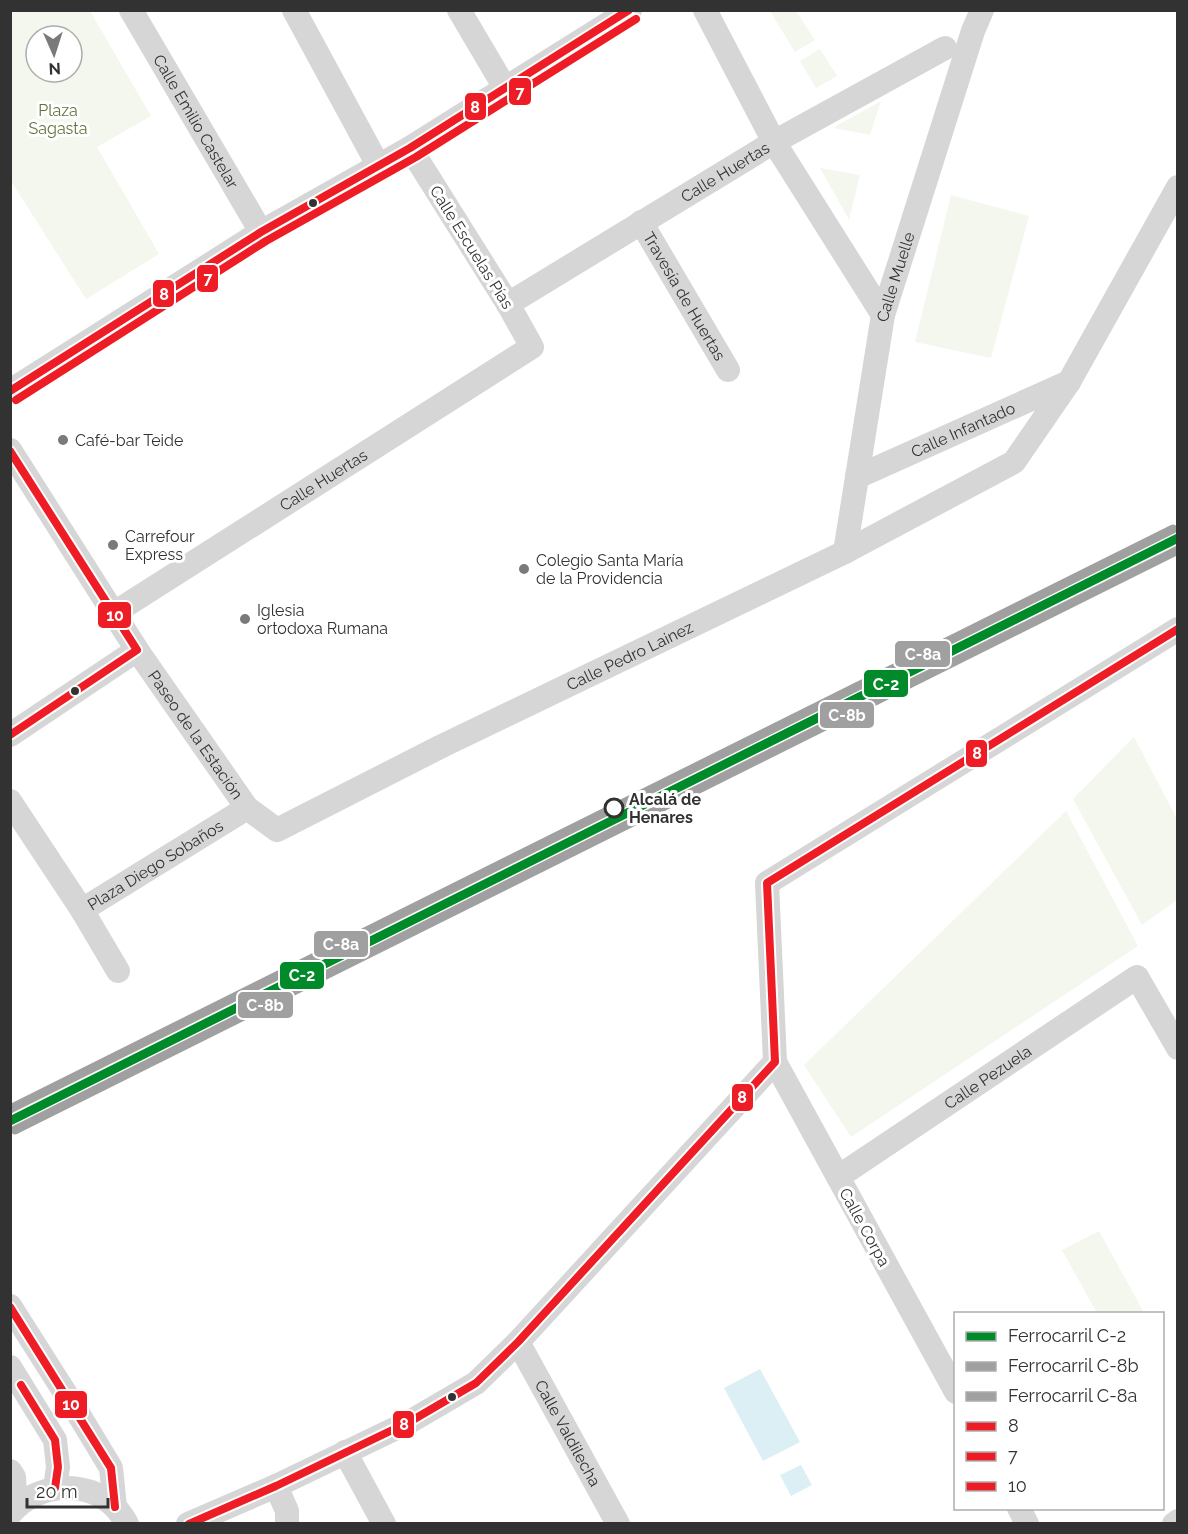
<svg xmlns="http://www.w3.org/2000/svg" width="1188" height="1534" font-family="Raleway,sans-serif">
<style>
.green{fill:#f4f7ee;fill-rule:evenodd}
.water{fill:#dbeff5}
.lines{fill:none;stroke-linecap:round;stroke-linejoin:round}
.street{stroke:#d6d6d6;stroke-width:24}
.bus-1-casing{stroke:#fff;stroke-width:12}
.bus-2-casing{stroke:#fff;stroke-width:12}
.bus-3-casing{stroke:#fff;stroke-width:12}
.bus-1{stroke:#ee1c25;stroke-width:8}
.bus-2{stroke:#ee1c25;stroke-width:8}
.bus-3{stroke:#ee1c25;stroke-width:8}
.rail-1-casing{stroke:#fff;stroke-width:14}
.rail-2-casing{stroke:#fff;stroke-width:14}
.rail-3-casing{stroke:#fff;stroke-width:14}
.rail-1{stroke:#008a29;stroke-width:9}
.rail-2{stroke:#a0a0a0;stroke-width:9}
.rail-3{stroke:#a0a0a0;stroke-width:9}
.bus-dot{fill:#323232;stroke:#fff;stroke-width:2}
.poi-dot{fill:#7a7a7a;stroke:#fff;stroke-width:2}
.stop-dot{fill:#fff;stroke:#323232;stroke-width:3}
.labels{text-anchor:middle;stroke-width:6;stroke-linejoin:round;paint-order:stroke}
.park-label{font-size:16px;fill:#5e743a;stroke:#fff}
.street-label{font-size:16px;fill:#323232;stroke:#fff}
.poi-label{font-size:16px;fill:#323232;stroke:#fff;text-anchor:start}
.stop-label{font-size:16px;font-weight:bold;fill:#323232;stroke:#fff;text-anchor:start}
.line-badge{stroke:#fff;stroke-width:2}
.badge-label{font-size:16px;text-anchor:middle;font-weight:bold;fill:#fff}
</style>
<rect width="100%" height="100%" fill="#fff"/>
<g class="green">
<path d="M11 10 90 11 151 116 97 147 159 254 86 299 11 181ZM36 36H72V72H36Z"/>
<polygon points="771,11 796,11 815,40 795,52 770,11"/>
<polygon points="820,49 837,76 816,88 800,61"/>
<polygon points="881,101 870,135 834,128 838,125"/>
<polygon points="820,168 860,175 849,220 847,216"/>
<polygon points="951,195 1029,216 991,358 915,342"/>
<polygon points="1134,737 1177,819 1177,900 1142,925 1073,799"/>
<polygon points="1066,811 1138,946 851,1137 804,1065"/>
<polygon points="1099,1231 1143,1311 1138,1313 1097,1313 1062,1250"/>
</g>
<g class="water">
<polygon points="760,1369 800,1442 763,1461 724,1388"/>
<polygon points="801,1465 812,1485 791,1496 780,1475"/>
</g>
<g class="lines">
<g class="street">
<path id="s1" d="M131 10 261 232"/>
<polyline points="294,10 378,165"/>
<polyline points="459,10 505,88"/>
<polyline points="705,10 774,142 883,315"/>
<path id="s2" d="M641 222 728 370"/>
<path id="s3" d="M508 304 774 142 945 48"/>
<polyline points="10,391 261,232 410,148 630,10"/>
<path id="s4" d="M10 450 137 650 247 808 277 830 442 746 845 552 1014 462 1069 382 1178 187"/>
<path id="s5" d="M857 477 1069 382"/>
<path id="s6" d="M845 552 883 315 973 31 982 10"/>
<path id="s7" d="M114 613 532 347 508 304 410 148"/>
<polyline points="10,735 137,650"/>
<polyline points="10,801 82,910 118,971"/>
<path id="s8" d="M82 910 247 808"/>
<path id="s9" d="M838 1177 1137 977 1178 1048"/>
<polyline points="10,1306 76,1410 111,1468 115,1507"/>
<path id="s10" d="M518 1342 618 1524"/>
<polyline points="10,1367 55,1440 58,1467 55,1488"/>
<polyline points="956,1392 775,1062 767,883 1178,629"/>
<polyline points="345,1452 384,1524"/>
<polyline points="10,1471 14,1477 16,1507"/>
<polyline points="276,1486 287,1511 287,1524"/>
<polyline points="1019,1508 1027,1524"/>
<path d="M10 1514C36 1483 87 1478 116 1508 120 1513 124 1518 127 1524"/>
<polyline points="188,1524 276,1486 411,1421 476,1383 518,1342 775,1062"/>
<polyline points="1174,1524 1178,1521"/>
</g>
<g class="bus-1-casing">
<g id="bus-1">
<polyline points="10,391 261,232 410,148 629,10"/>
<polyline points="189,1524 276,1486 411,1421 476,1383 518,1342 775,1062 767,883 1178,629"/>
</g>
</g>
<g class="bus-2-casing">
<polyline id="bus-2" points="16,400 266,241 416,157 636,19"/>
</g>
<g class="bus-3-casing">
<g id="bus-3">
<polyline points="10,451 137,650 10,735"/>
<polyline points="10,1307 111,1468 115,1507"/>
<polyline points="21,1385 55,1440 58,1467 55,1488"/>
</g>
</g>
<use href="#bus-1" class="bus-1"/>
<use href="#bus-2" class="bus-2"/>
<use href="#bus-3" class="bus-3"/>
<g class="rail-1-casing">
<polyline id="rail-1" points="10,1121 1178,538"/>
</g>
<g class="rail-2-casing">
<polyline id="rail-2" points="15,1130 1178,550"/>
</g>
<g class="rail-3-casing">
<polyline id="rail-3" points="10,1109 1173,529"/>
</g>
<use href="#rail-1" class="rail-1"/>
<use href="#rail-2" class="rail-2"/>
<use href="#rail-3" class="rail-3"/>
</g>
<g class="bus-dot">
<circle cx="313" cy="203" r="5"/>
<circle cx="75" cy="691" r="5"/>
<circle cx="452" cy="1397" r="5"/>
</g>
<g class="poi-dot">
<circle cx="63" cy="440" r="6"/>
<circle cx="113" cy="545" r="6"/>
<circle cx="524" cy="569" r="6"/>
<circle cx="245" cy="619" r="6"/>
</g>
<circle class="stop-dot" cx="614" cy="808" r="9"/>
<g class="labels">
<g class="park-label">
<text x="58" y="116">Plaza<tspan x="58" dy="18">Sagasta</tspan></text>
</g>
<g class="street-label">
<text dy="6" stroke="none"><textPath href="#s1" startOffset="129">Calle Emilio Castelar</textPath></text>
<text dy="6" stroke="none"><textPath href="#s3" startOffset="254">Calle Huertas</textPath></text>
<text transform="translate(472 247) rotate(58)" y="6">Calle Escuelas Pías</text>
<text dy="6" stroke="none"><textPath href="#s6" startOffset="280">Calle Muelle</textPath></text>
<text dy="6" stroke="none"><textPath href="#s2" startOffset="86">Travesía de Huertas</textPath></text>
<text dy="6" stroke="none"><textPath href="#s5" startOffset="116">Calle Infantado</textPath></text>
<text dy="6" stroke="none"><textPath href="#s7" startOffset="248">Calle Huertas</textPath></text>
<text dy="6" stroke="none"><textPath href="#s4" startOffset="860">Calle Pedro Lainez</textPath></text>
<text dy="6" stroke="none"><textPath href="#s4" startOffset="340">Paseo de la Estación</textPath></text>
<text dy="6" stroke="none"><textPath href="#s8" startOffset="86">Plaza Diego Sobaños</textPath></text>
<text dy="6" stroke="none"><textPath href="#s9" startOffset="180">Calle Pezuela</textPath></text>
<text transform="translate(865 1227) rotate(61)" y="6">Calle Corpa</text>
<text dy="6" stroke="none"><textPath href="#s10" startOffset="104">Calle Valdilecha</textPath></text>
</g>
<g class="poi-label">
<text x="75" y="446">Café-bar Teide</text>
<text x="125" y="542">Carrefour<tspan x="125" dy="18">Express</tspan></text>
<text x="536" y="566">Colegio Santa María<tspan x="536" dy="18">de la Providencia</tspan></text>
<text x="257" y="616">Iglesia<tspan x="257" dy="18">ortodoxa Rumana</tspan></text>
</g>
<g class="stop-label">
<text x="629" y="805">Alcalá de<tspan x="629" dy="18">Henares</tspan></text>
</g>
</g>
<g class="line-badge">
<rect x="508" y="77" width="24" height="29" rx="6" fill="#ee1c25"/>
<rect x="464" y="92" width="23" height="29" rx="6" fill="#ee1c25"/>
<rect x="196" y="264" width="23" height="29" rx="6" fill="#ee1c25"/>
<rect x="152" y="279" width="23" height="29" rx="6" fill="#ee1c25"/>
<rect x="97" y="601" width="35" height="28" rx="6" fill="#ee1c25"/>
<rect x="894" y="640" width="57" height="28" rx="6" fill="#a0a0a0"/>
<rect x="863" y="669" width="46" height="29" rx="6" fill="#008a29"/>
<rect x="819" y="701" width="56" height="28" rx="6" fill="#a0a0a0"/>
<rect x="965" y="739" width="23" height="29" rx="6" fill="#ee1c25"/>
<rect x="313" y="930" width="56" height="28" rx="6" fill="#a0a0a0"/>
<rect x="279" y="961" width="46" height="29" rx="6" fill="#008a29"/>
<rect x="237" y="991" width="57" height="28" rx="6" fill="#a0a0a0"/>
<rect x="731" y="1083" width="23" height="29" rx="6" fill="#ee1c25"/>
<rect x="54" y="1390" width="34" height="29" rx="6" fill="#ee1c25"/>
<rect x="392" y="1410" width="23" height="29" rx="6" fill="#ee1c25"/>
</g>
<g class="badge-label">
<text x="520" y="98">7</text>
<text x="475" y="113">8</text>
<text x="208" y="284">7</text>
<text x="164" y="300">8</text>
<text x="115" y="621">10</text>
<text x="923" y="660">C-8a</text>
<text x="886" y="690">C-2</text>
<text x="847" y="721">C-8b</text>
<text x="977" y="759">8</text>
<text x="341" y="950">C-8a</text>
<text x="302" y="981">C-2</text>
<text x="265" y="1011">C-8b</text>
<text x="742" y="1103">8</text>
<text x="71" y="1410">10</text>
<text x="404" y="1430">8</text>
</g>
<rect width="1188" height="1534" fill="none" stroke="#323232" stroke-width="24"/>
<rect x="954" y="1312" width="210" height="198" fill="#ffffff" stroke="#adadad" stroke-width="1.5"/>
<rect x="966" y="1332" width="30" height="9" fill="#008a29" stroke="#adadad" stroke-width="1.5"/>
<text x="1008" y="1342" font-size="18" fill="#323232">Ferrocarril C-2</text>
<rect x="966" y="1362" width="30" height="9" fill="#a0a0a0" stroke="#adadad" stroke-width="1.5"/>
<text x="1008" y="1372" font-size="18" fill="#323232">Ferrocarril C-8b</text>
<rect x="966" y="1392" width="30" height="9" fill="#a0a0a0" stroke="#adadad" stroke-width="1.5"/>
<text x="1008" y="1402" font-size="18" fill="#323232">Ferrocarril C-8a</text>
<rect x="966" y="1422" width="30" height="9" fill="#ee1c25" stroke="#adadad" stroke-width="1.5"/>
<text x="1008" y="1432" font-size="18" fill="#323232">8</text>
<rect x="966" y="1452" width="30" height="9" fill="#ee1c25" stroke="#adadad" stroke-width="1.5"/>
<text x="1008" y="1462" font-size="18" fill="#323232">7</text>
<rect x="966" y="1482" width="30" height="9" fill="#ee1c25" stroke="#adadad" stroke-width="1.5"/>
<text x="1008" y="1492" font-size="18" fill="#323232">10</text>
<g transform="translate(54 54) rotate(177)"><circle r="28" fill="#ffffff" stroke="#adadad" stroke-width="1.5"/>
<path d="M0-4.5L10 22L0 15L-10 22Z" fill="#7a7a7a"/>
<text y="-9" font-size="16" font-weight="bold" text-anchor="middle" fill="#323232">N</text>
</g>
<path d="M27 1498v9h81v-9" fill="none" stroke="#323232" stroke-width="3"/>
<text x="36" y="1498" font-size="18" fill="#323232" stroke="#ffffff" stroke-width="4.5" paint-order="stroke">20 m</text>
</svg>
